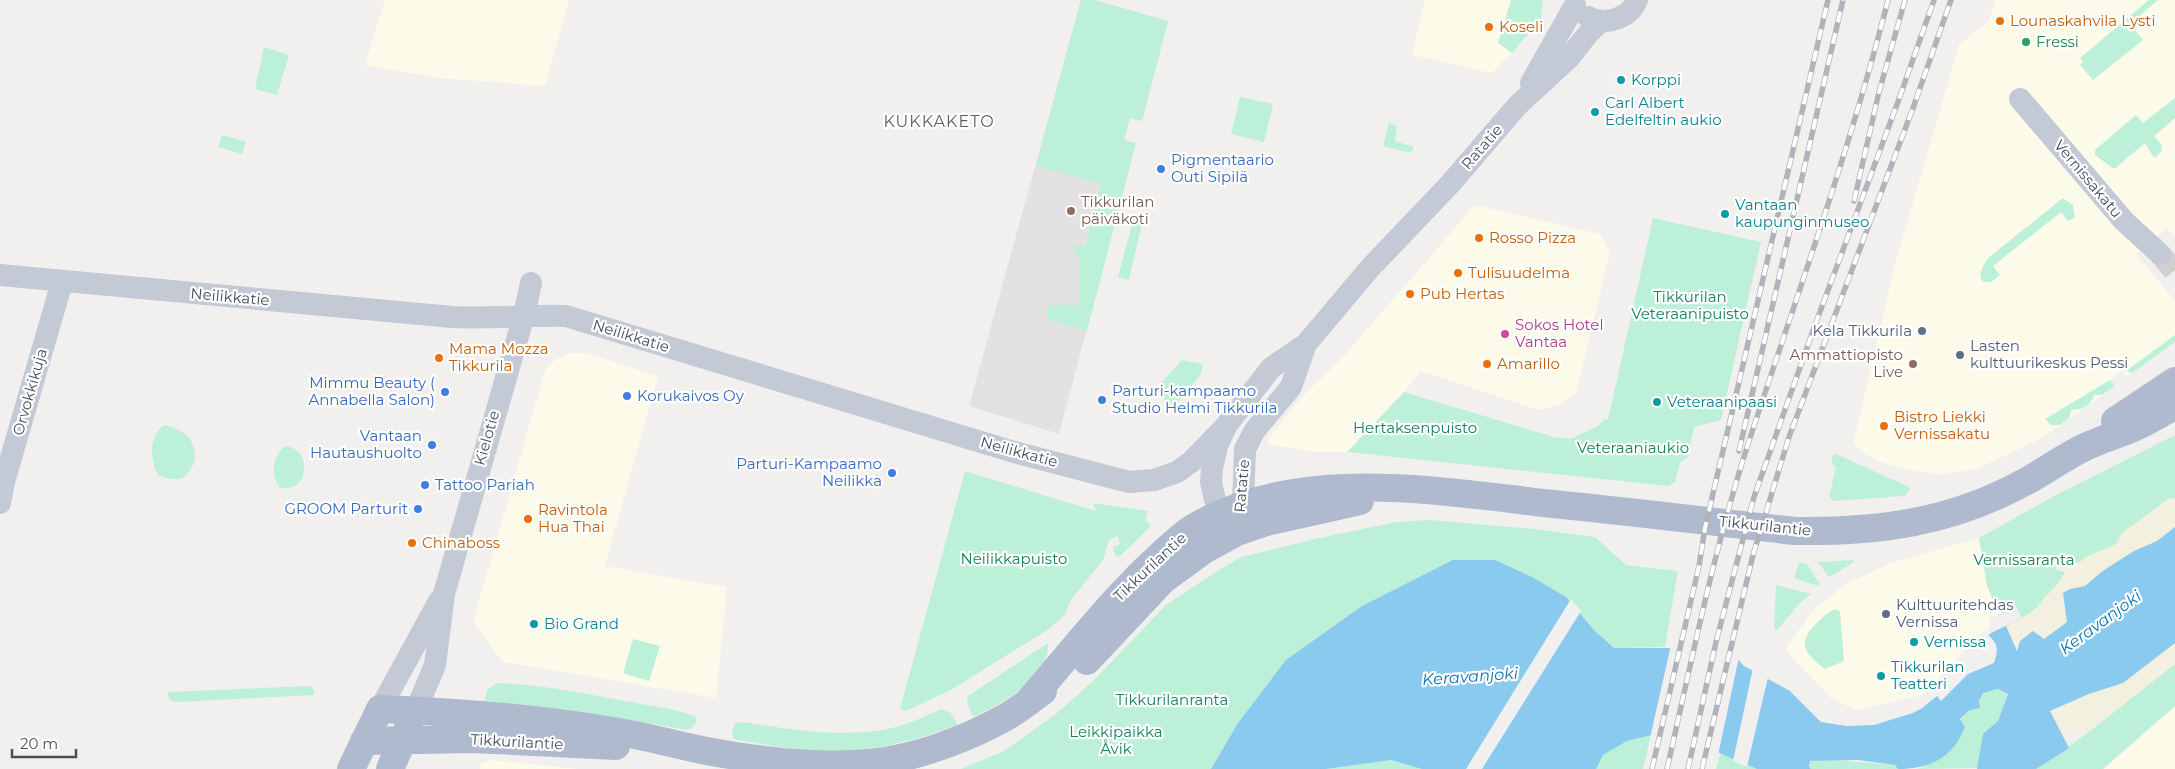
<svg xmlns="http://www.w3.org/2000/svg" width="2175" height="769" font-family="Montserrat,sans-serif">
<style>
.commercial{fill:#fcfae9}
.education{fill:#e3e1e1}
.green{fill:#bdf0d9}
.sand{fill:#f3f0e0}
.water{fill:#89caee}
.pier{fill:#f2f0ef}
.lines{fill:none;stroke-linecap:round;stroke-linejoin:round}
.minor-tunnel{stroke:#d0d0d2;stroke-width:22;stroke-dasharray:22 11;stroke-linecap:butt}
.minor{stroke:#c3c9d5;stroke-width:22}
.major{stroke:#afbacf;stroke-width:28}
.rail-casing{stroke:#b1b3ba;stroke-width:5.5}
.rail{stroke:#fff;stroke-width:4;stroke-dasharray:11;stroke-linecap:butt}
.food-dot{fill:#e8710a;stroke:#fff;stroke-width:2}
.leisure-dot{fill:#2e9e5b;stroke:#fff;stroke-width:2}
.culture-dot{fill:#0f9aa8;stroke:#fff;stroke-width:2}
.shop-dot{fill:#3f7fe0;stroke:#fff;stroke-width:2}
.education-dot{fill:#8d6e63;stroke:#fff;stroke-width:2}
.service-dot{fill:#5c6f8a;stroke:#fff;stroke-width:2}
.hotel-dot{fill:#d1479c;stroke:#fff;stroke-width:2}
.labels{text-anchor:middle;stroke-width:4.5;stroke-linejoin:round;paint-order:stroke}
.food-label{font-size:15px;fill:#c56008;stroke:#fff;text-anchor:start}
.leisure-label{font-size:15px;fill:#27864d;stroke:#fff;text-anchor:start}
.culture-label{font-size:15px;fill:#0d838f;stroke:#fff;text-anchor:start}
.street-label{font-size:15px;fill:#474f5e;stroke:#fff}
.shop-label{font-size:15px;fill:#366cbe;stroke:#fff;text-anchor:start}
.education-label{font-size:15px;fill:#785e54;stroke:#fff;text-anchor:start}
.park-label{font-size:15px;fill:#15825b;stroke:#fff}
.hotel-label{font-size:15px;fill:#b23c85;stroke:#fff;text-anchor:start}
.service-label{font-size:15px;fill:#4e5e75;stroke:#fff;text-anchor:start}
.neighbourhood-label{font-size:16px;letter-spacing:1px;fill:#5c5e65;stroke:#fff}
.water-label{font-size:16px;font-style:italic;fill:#0973af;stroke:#fff}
</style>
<rect width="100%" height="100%" fill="#f2f0ef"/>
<g class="commercial">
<polygon points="385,0 569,0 545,86 439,78 365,65"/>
<polygon points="1425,0 1543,0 1541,19 1537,25 1492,73 1412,55"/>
<polygon points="1995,0 2175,0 2175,237 2167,228 2136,254 2175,301 2175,342 2127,376 2122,370 2110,380 2115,386 2044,437 1979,468 1940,475 1898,468 1881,462 1865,454 1855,445 1854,441 1895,264 1959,45 1989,21"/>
<polygon points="1475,205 1600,234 1610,253 1576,393 1562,404 1539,410 1421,371 1398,399 1347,452 1313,452 1268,444 1268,438 1302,397 1343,357"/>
<polygon points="569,353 586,353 658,376 605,566 727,587 716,698 503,662 473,622 545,370 555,360"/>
<polygon points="1979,538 1987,586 1998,611 2000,610 2003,615 1993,620 1990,632 1984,630 1923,695 1857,710 1832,699 1785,650 1811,612 1846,584 1891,563"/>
<polygon points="2175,706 2175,769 2103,769"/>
<polygon points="490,760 577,769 480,769 480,764"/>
</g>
<polygon class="education" points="1081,0 1095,0 1168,21 1142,121 1130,118 1124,140 1136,143 1059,434 969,406"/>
<g class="green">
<polygon points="1081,0 1095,0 1168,21 1142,121 1130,118 1124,140 1136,143 1087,331 1048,320 1048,305 1079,305 1079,254 1074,253 1074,244 1085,247 1101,184 1036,166"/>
<polygon points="1511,0 1543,0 1541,19 1512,53 1498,43"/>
<polygon points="2149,0 2158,0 2130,24 2143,40 2093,80 2080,65 2083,62 2080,58"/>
<polygon points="264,47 289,55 277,95 255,89"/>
<polygon points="1240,97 1273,104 1264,142 1231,134"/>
<polygon points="2175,98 2175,118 2154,136 2161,144 2162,151 2154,158 2145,143 2114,169 2095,155 2095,150 2136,115 2143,123"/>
<polygon points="1389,123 1397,126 1395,141 1414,147 1411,153 1383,146"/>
<polygon points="222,135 246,142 242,154 218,147"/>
<path d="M2063 198 2073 205 2075 217 2068 221 2061 212 1993 266 2000 275 1991 282H1983C1977 274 1983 266 1988 258Z"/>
<polygon points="1134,217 1143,219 1129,280 1118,277"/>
<polygon points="1653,218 1761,242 1721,420 1694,427 1688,457 1680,463 1675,482 1668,486 1347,452 1404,392 1554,437 1571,439 1598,426 1604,419 1608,420"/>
<polygon points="2175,335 2175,342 2132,373 2126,371"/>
<polygon points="1182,360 1203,364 1201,374 1174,407 1154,391"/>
<path d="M2110 380 2115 386 2102 395H2094C2090 407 2082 410 2071 410L2069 418 2060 425H2051L2045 419Z"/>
<path d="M164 425C172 427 179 429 186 435 198 445 198 466 185 476 178 482 166 478 158 475 150 459 148 437 164 425Z"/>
<path d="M2175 435V515L2065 572C2056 589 2038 610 2021 618L2017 608 2003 615 2000 610 1998 611 1987 586 1979 538 2056 495Z"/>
<path d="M285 446C315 449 308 496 279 487 271 473 272 457 285 446Z"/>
<polygon points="1834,453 1911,488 1905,496 1833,501 1829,496 1836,468 1831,461"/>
<polygon points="965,471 1096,511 1093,503 1148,511 1146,520 1151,526 1119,557 1115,555 1113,547 1120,544 1118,536 1109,540 1103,560 1070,601 1065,615 1049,629 949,691 906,711 900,709"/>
<polygon points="1429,520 1534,529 1595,537 1626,565 1678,571 1665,647 1614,648 1594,630 1569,601 1238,723 1211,769 961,769 1004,751 1056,714 1094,680 1167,604 1219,570 1241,557 1324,537 1396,522"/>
<polygon points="1853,560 1854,562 1831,576 1828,576 1818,562"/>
<polygon points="1799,562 1807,564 1820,584 1818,586 1794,578"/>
<polygon points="1776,585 1811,594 1799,604 1777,630 1774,628"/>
<path d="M1836 609 1840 612 1844 661 1825 669C1803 652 1796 642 1819 621 1824 616 1829 611 1836 609Z"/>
<polygon points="633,639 660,646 649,681 623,673"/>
<path d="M1048 643C1050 678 1001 704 973 717L967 703 968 696Z"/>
<path d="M2175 664V706L2103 769H2036C2085 738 2129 699 2175 664Z"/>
<path d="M497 683C543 684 591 695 637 703 656 707 678 709 696 717V722L692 728 687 730 601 715 484 701 488 689Z"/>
<polygon points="310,686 314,690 314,695 176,702 170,700 167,692"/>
<path d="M1998 689 2008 694 1998 721 1983 734 1978 768 1917 769C1939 762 1957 749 1965 727L1960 720 1979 701 1983 693Z"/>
<path d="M941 709 951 713 958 725C929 735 900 744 870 749 824 756 778 747 733 739L732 733 735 723 742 722C790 729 839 738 887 729 905 726 924 717 941 709Z"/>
<polygon points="1651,735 1643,769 1596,769 1603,755 1627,741"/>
<polygon points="1721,753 1757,769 1716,769"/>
<polygon points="1391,760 1422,769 1326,769"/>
<polygon points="1835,760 1895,765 1898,769 1811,769 1809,767 1810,761"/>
</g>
<g class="sand">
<polygon points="2175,498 2175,527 2157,541 2134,551 2104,570 2085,587 2070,589 2063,593 2067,622 2044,639 2017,652 2005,626 2034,612 2044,598 2058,584 2065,572 2055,570 2060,562 2079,563 2086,557 2116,544 2122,533 2168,499"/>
<polygon points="2175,643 2175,664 2087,733 2083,728 2063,738 2050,711 2089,694 2123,683"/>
</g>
<path class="water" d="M2175 527V643L2123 683 2089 694 2050 711 2069 748 2036 769H1977L1983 734 1998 721 2008 694 1998 689 1983 693 1979 701 1980 708 1970 710 1960 719 1965 727C1953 758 1930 769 1898 769L1895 765 1858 760 1810 761 1809 767 1811 769H1757L1668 731 1627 741 1603 755 1596 769H1422L1391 760 1326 769H1211L1238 723 1286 660 1362 606 1453 560H1495L1532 577 1566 597 1594 630 1614 648H1688L1737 658 1744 666 1790 691 1821 722 1847 726 1874 725 1913 713 1922 708 1937 696 1941 701 1968 674 1994 663C1998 651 1999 645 1989 636L1991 622 1990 619 2017 608 2022 618 2006 626 2017 651 2020 641 2033 631 2044 639 2067 622 2063 593 2070 589 2085 586 2104 570 2134 551 2157 541Z"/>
<g class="pier">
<polygon points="1571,599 1581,611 1482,769 1466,769"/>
<polygon points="2017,608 2022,618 1989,634 1990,619"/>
<polygon points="1671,645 1688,646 1739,657 1718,755 1711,751 1707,752 1668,733 1650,738"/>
<polygon points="1753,668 1768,677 1747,767 1733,761"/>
</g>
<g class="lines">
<polyline class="minor-tunnel" points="2160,254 2175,272"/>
<g class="minor">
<path d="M1588 17C1605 26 1629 19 1637 0"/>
<polyline points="1531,83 1575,5"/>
<polyline points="2020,99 2124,221 2160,254"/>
<path d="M0 275 452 317C490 319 528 315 566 316L1014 452 1129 482 1154 480 1177 472 1191 462 1226 426"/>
<polyline points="1306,344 1291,387 1255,430 1245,449 1243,504 1237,532 1218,514 1211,482 1212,468 1217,446 1226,426 1271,368 1306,344 1370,268 1451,183 1518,105 1569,58 1587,35 1601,21"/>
<polyline points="0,503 4,482 62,282"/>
<polyline points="380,709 439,601"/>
<polyline points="416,710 435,665 444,594 524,315 531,283"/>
</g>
<g class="major">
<polyline points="2115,421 2175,381"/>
<polyline points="1087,661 1163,580 1204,550 1237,532 1266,522 1360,501"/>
<path d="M1029 701C1069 655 1107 606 1151 564 1164 552 1178 538 1193 528 1296 465 1439 491 1553 504 1634 512 1714 522 1795 531 1877 532 1949 523 2023 483 2044 472 2064 457 2085 447 2100 440 2116 435 2131 429 2146 423 2161 413 2175 406"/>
<polyline points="364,741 473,739 616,746"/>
<path d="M351 769 380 709C458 712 535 718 613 731 646 736 679 746 712 752 769 762 829 769 885 761 926 754 970 737 1006 717 1019 710 1031 700 1043 691"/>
<polyline points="390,769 409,726"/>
</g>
<g class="rail-casing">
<g id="rail">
<polyline points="1854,201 1879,92 1905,0"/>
<polyline points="1739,451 1843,0"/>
<polyline points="1652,769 1699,566 1705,528 1828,0"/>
<path d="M1667 769C1692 659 1714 549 1749 441 1797 295 1850 150 1888 0"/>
<polyline points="1688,769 1716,642 1754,497 1814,328 1899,99 1934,0"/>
<polyline points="1702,769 1753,555 1789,437 1913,108 1951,0"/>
</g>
</g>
<use href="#rail" class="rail"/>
</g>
<g class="food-dot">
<circle cx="2000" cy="21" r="5"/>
<circle cx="1489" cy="27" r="5"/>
<circle cx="1479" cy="238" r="5"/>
<circle cx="1458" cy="273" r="5"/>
<circle cx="1410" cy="294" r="5"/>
<circle cx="439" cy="358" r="5"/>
<circle cx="1487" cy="364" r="5"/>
<circle cx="1884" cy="426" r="5"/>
<circle cx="528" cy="519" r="5"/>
<circle cx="412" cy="543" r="5"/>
</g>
<circle class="leisure-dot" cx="2026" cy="42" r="5"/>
<g class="culture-dot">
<circle cx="1621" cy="80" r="5"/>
<circle cx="1595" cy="112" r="5"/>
<circle cx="1725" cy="214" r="5"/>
<circle cx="1657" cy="402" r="5"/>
<circle cx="534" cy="624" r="5"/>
<circle cx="1914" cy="642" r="5"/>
<circle cx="1881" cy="676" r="5"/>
</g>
<g class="shop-dot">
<circle cx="1161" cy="169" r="5"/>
<circle cx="445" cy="392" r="5"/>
<circle cx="627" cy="396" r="5"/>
<circle cx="1102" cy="400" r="5"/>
<circle cx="432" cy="445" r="5"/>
<circle cx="892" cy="473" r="5"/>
<circle cx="425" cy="485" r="5"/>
<circle cx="418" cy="509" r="5"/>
</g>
<g class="education-dot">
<circle cx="1071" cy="211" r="5"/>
<circle cx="1913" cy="364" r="5"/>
</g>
<g class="service-dot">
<circle cx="1922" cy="331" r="5"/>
<circle cx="1960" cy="355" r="5"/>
<circle cx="1886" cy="614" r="5"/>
</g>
<circle class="hotel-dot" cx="1505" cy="334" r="5"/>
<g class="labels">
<g class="food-label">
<text x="2010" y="26">Lounaskahvila Lysti</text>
<text x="1499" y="32">Koseli</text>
<text x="1489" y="243">Rosso Pizza</text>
<text x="1468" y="278">Tulisuudelma</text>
<text x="1420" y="299">Pub Hertas</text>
<text x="449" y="354">Mama Mozza<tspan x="449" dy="17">Tikkurila</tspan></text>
<text x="1497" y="369">Amarillo</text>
<text x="1894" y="422">Bistro Liekki<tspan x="1894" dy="17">Vernissakatu</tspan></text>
<text x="538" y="515">Ravintola<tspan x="538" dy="17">Hua Thai</tspan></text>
<text x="422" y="548">Chinaboss</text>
</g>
<g class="leisure-label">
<text x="2036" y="47">Fressi</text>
</g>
<g class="culture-label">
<text x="1631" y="85">Korppi</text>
<text x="1605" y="108">Carl Albert<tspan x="1605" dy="17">Edelfeltin aukio</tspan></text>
<text x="1735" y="210">Vantaan<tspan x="1735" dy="17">kaupunginmuseo</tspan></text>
<text x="1667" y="407">Veteraanipaasi</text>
<text x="544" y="629">Bio Grand</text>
<text x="1924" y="647">Vernissa</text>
<text x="1891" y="672">Tikkurilan<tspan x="1891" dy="17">Teatteri</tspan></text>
</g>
<g class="street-label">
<text transform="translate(1482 147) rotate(-49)" y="5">Ratatie</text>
<text transform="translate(2088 179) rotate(50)" y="5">Vernissakatu</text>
<text transform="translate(230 297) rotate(5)" y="5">Neilikkatie</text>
<text transform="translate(631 336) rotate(17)" y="5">Neilikkatie</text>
<text transform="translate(30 392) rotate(-74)" y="5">Orvokkikuja</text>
<text transform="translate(487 438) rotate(-74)" y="5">Kielotie</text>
<text transform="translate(1019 452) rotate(15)" y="5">Neilikkatie</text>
<text transform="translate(1242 486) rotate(-85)" y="5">Ratatie</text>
<text transform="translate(1765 526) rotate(6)" y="5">Tikkurilantie</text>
<text transform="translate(1150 567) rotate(-43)" y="5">Tikkurilantie</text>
<text transform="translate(517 742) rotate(3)" y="5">Tikkurilantie</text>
</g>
<g class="shop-label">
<text x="1171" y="165">Pigmentaario<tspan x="1171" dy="17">Outi Sipilä</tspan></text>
<text x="435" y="388" text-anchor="end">Mimmu Beauty (<tspan x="435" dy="17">Annabella Salon)</tspan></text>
<text x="1112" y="396">Parturi-kampaamo<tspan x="1112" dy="17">Studio Helmi Tikkurila</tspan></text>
<text x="637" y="401">Korukaivos Oy</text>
<text x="422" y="441" text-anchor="end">Vantaan<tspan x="422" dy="17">Hautaushuolto</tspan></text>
<text x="882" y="469" text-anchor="end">Parturi-Kampaamo<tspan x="882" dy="17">Neilikka</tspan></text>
<text x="435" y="490">Tattoo Pariah</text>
<text x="408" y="514" text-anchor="end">GROOM Parturit</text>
</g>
<g class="education-label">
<text x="1081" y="207">Tikkurilan<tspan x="1081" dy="17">päiväkoti</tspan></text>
<text x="1903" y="360" text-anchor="end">Ammattiopisto<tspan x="1903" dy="17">Live</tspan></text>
</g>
<g class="park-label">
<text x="1690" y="302">Tikkurilan<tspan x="1690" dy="17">Veteraanipuisto</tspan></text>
<text x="1415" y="433">Hertaksenpuisto</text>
<text x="1633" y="453">Veteraaniaukio</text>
<text x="1014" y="564">Neilikkapuisto</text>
<text x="2024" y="565">Vernissaranta</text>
<text x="1172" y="705">Tikkurilanranta</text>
<text x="1116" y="737">Leikkipaikka<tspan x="1116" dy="17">Åvik</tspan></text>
</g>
<g class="hotel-label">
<text x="1515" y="330">Sokos Hotel<tspan x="1515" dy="17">Vantaa</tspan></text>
</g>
<g class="service-label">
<text x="1912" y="336" text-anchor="end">Kela Tikkurila</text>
<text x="1970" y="351">Lasten<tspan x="1970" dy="17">kulttuurikeskus Pessi</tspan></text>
<text x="1896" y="610">Kulttuuritehdas<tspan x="1896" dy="17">Vernissa</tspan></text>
</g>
<g class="neighbourhood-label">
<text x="939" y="127">KUKKAKETO</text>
</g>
<g class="water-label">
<text transform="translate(2100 622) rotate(-36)" y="6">Keravanjoki</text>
<text transform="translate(1470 676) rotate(-4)" y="6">Keravanjoki</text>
</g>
</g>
<path d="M12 749v8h64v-8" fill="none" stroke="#474f5e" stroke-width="2.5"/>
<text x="20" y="749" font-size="15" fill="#474f5e" stroke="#ffffff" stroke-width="4" paint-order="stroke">20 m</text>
</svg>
